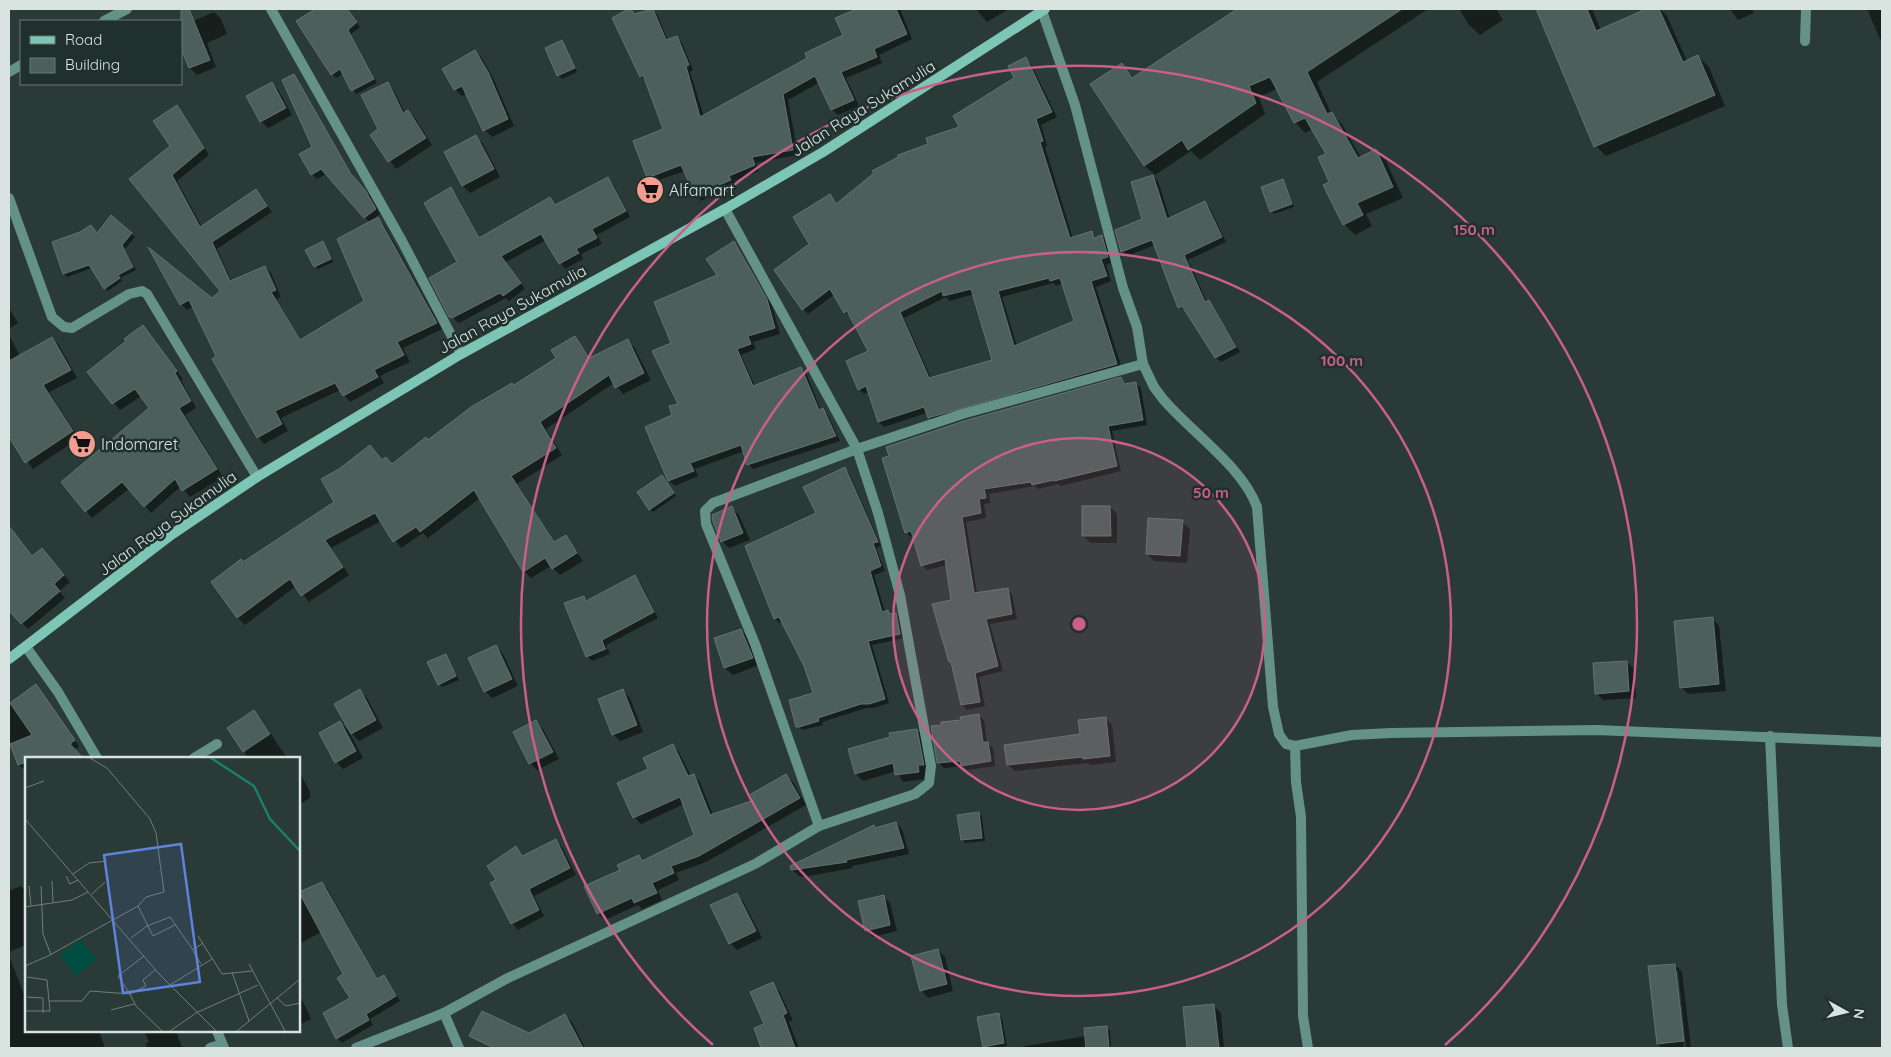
<svg xmlns="http://www.w3.org/2000/svg" width="1891" height="1057" font-family="Quicksand,sans-serif">
<style>
.shadow{fill:#0007;fill-rule:evenodd}
.building{fill:#4d5f5a;stroke:#62746f;fill-rule:evenodd}
.lines{fill:none;stroke-linecap:round;stroke-linejoin:round}
.service{stroke:#659287;stroke-width:10}
.minor{stroke:#659287;stroke-width:10}
.secondary{stroke:#7dc5b4;stroke-width:10}
.ring{fill:none;stroke:#ca5f8a;stroke-width:2.5}
.labels{text-anchor:middle;stroke-width:5;stroke-linejoin:round;paint-order:stroke}
.street-label{font-size:16px;fill:#d9e3e0;stroke:#20302c}
.poi-label{font-size:16px;fill:#d9e3e0;stroke:#20302c;text-anchor:start}
.inset-river{fill:none;stroke:#1c7e6c;stroke-width:2.5}
.inset-road{fill:none;stroke:#707e7a;stroke-width:1}
.view{fill:#5f82db;fill-opacity:0.15;stroke:#5f82db;stroke-width:2.5}
.inset-edge{fill:none;stroke:#d9e3e0;stroke-width:2.5}
.centre{fill:#ca5f8a;stroke:#20302c;stroke-width:2.5}
.ring-label{font-size:15px;text-anchor:middle;font-weight:bold;fill:#ca5f8a;stroke:#20302c;stroke-width:5;stroke-linejoin:round;paint-order:stroke}
</style>
<rect width="100%" height="100%" fill="#2a3a36"/>
<g class="shadow">
<polygon points="318,9 347,9 360,27 351,34 377,83 356,94 344,73 336,78 332,74 298,21"/>
<polygon points="630,9 636,15 652,9 657,14 668,41 677,37 682,43 693,70 690,72 704,117 844,36 837,19 860,9 900,9 912,39 879,55 882,63 846,78 859,106 838,115 832,110 820,82 788,100 798,155 756,163 759,171 734,181 736,185 701,201 696,195 685,171 653,182 648,177 665,130 647,82 641,76 613,18"/>
<polygon points="976,9 1009,9 987,22"/>
<polygon points="1240,9 1428,9 1317,82 1331,113 1342,124 1361,158 1376,151 1386,161 1403,198 1366,214 1372,226 1355,235 1344,224 1325,185 1331,182 1327,154 1313,129 1305,133 1295,122 1277,89 1259,97 1265,114 1200,160 1191,151 1155,175 1144,165 1122,65 1134,78"/>
<polygon points="1459,9 1496,9 1503,20 1480,35 1469,25"/>
<polygon points="1538,9 1592,9 1601,30 1649,9 1660,9 1667,16 1687,61 1698,56 1709,67 1725,106 1606,156 1596,146"/>
<polygon points="1730,9 1752,9 1754,13 1738,20"/>
<polygon points="1867,9 1882,9 1882,41 1880,39"/>
<polygon points="214,12 221,19 227,34 207,43 216,67 197,75 190,68 184,53 181,55 181,26"/>
<polygon points="562,41 577,72 562,79 558,75"/>
<polygon points="475,51 482,58 494,80 514,126 492,137 485,130 467,94 462,96 455,89 444,69"/>
<path d="M1025 59 1031 64 1057 117 1041 125 1047 146 1045 147 1073 239 1092 233 1097 238 1102 236 1107 241 1112 262 1106 265 1111 281 1096 287 1122 369 934 423 927 413 884 427 879 422 869 392 864 394 859 389 870 352 851 317 845 312 835 294 808 314 803 309 811 245 829 196 837 204 929 145 961 128 1016 79ZM1053 283 1056 286 1063 283 1075 321 1017 346 1002 297ZM974 294 994 361 931 378 904 318 946 297 950 301Z"/>
<polygon points="294,75 356,181 370,196 380,214 376,217 384,225 442,329 403,348 410,362 380,376 384,383 350,402 340,390 281,418 288,431 264,444 258,437 194,306 187,310 181,304 152,252 212,300 221,291 131,179 171,147 177,107 209,155 177,181 202,227 256,191 272,212 217,249 232,282 265,267 271,273 281,297 276,299 301,341 366,302 370,223 326,174 317,179 312,174 313,147"/>
<polygon points="272,83 279,91 292,115 268,128 261,121"/>
<polygon points="387,84 394,91 405,113 408,111 415,118 432,145 396,169 372,135 380,130"/>
<polygon points="476,137 483,144 500,177 470,193 463,186 446,153"/>
<polygon points="1153,176 1158,181 1170,219 1205,203 1210,208 1226,242 1188,260 1207,302 1213,306 1240,352 1221,362 1212,354 1186,311 1180,307 1155,245 1127,256 1122,251 1144,220 1132,183"/>
<polygon points="608,179 613,184 630,217 597,235 602,244 581,254 583,259 565,269 546,240 506,262 525,289 509,301 506,298 459,323 453,318 431,278 459,263 451,189 456,194 480,239 550,199 556,206"/>
<polygon points="1283,180 1294,207 1274,214 1271,211"/>
<polygon points="111,217 135,237 125,249 136,270 120,278 122,281 108,291 92,268 67,277 64,274 80,233 91,226 98,234"/>
<polygon points="323,242 333,262 318,269 315,266"/>
<polygon points="734,242 739,248 772,306 780,334 753,342 756,349 741,355 755,386 801,368 806,373 821,410 828,415 840,441 753,469 748,464 744,451 695,469 698,476 675,486 669,481 647,428 673,416 680,404 673,344 719,276"/>
<polygon points="9,308 18,323 9,329"/>
<polygon points="149,334 183,379 181,380 196,408 185,415 223,477 190,497 181,486 151,513 130,488 92,518 86,511 151,409 141,396 120,410 88,372 128,342"/>
<polygon points="9,335 20,356 52,338 59,345 77,378 49,392 79,438 33,469 9,435"/>
<polygon points="575,337 591,359 627,340 634,347 651,380 623,394 614,383 546,429 562,455 517,484 555,543 565,536 583,561 560,575 551,566 531,578 524,571 480,498 428,538 423,533 401,548 381,521 331,548 349,575 309,602 296,586 245,625 238,618 213,582 335,502 339,470 370,446 383,461 392,465 557,358"/>
<polygon points="1121,379 1126,385 1136,383 1141,388 1147,425 1112,431 1121,471 1061,486 1059,484 1038,489 1035,486 989,494 990,503 984,504 986,518 966,522 977,594 1007,589 1012,594 1017,619 990,624 1003,671 979,677 985,706 967,710 962,705 953,664 950,662 952,601 947,565 927,570 922,565 914,536 911,537 906,532"/>
<polygon points="844,468 849,473 881,546 876,548 885,571 874,575 885,612 891,615 896,614 900,618 904,638 872,645 889,703 874,708 866,708 822,722 823,725 802,730 798,726 815,694 805,665 782,621 779,623 775,618 817,514"/>
<polygon points="665,480 676,496 653,512 650,509"/>
<polygon points="1110,507 1117,514 1117,543 1091,543 1083,536"/>
<polygon points="732,508 739,515 750,540 729,548 722,541"/>
<polygon points="1182,522 1190,529 1187,563 1154,561 1147,554"/>
<polygon points="13,534 33,557 42,550 70,582 59,591 65,598 28,629 9,609 9,537"/>
<polygon points="635,576 640,582 658,618 606,645 607,647 588,655 588,657 584,597 588,601"/>
<polygon points="1712,618 1719,626 1726,691 1688,694 1681,687"/>
<polygon points="741,630 748,637 759,665 733,675 725,668 716,639"/>
<polygon points="496,647 503,654 518,686 492,698 485,691"/>
<polygon points="608,649 610,654 592,661 588,657"/>
<polygon points="446,656 459,680 442,687 439,684"/>
<polygon points="1627,662 1634,669 1636,698 1603,700 1596,693"/>
<polygon points="36,686 79,746 74,750 81,758 26,758 25,770 19,765 9,738 9,705"/>
<polygon points="360,691 367,698 383,728 359,741 351,733"/>
<polygon points="623,691 630,698 643,732 620,741 613,734"/>
<polygon points="254,712 261,719 287,758 242,758 246,754 229,729"/>
<polygon points="979,715 984,720 987,743 993,748 995,766 967,770 962,766 944,768 939,763"/>
<polygon points="1106,719 1112,725 1116,762 1090,765 1088,763 1015,771 1008,765 1081,735"/>
<polygon points="536,722 543,729 559,759 537,770 530,763"/>
<polygon points="340,723 348,730 363,758 343,769 336,762"/>
<polygon points="917,730 924,737 930,771 925,772 926,779 903,782 896,771 863,781 856,774"/>
<polygon points="673,745 679,752 691,776 693,775 700,782 713,815 756,801 786,776 793,782 806,805 706,862 676,873 679,880 658,890 662,900 642,909 638,905 605,920 598,914 586,887 621,871 639,856 644,861 696,836 684,804 641,824 634,817 649,769"/>
<polygon points="299,772 310,791 310,798 299,805"/>
<polygon points="979,813 982,817 985,841 965,843 962,840"/>
<polygon points="896,823 902,829 909,854 852,866 852,868 804,877 799,876 792,870 874,827 877,829"/>
<polygon points="556,841 562,847 576,875 534,896 544,916 518,930 512,923 498,881 515,848 524,857"/>
<polygon points="322,883 327,888 378,980 383,977 400,1001 370,1019 373,1025 342,1043 337,1038 325,1013 351,998 344,975 321,932 299,944 299,893"/>
<polygon points="21,886 26,892 26,945 9,952 9,891"/>
<polygon points="736,894 743,901 762,938 737,950 730,943"/>
<polygon points="883,896 890,903 897,931 873,937 866,930"/>
<polygon points="938,950 945,957 953,991 928,998 921,990"/>
<polygon points="9,955 26,1000 26,1031 99,1031 105,1048 9,1048"/>
<path d="M1675 965 1682 972 1691 1048H1662L1658 1044ZM1675 971H1678L1686 1048H1684Z"/>
<polygon points="772,984 779,991 793,1020 789,1022 799,1048 762,1048 755,1029 766,1025"/>
<polygon points="299,993 311,1019 299,1025"/>
<polygon points="1214,1006 1221,1013 1224,1048 1188,1048 1184,1009"/>
<polygon points="565,1015 572,1022 585,1048 491,1048 477,1024 529,1035"/>
<polygon points="999,1015 1002,1018 1007,1046 986,1048 984,1046"/>
<polygon points="1107,1027 1110,1031 1111,1048 1015,1048 1086,1036"/>
<polygon points="144,1031 176,1031 182,1048 147,1048 146,1043 149,1042"/>
<polygon points="278,1031 287,1031 281,1034"/>
</g>
<g class="building">
<polygon points="181,9 189,9 210,60 189,68 181,49"/>
<polygon points="315,9 347,9 357,22 348,30 374,79 351,91 340,69 331,75 296,21"/>
<polygon points="628,9 631,9 634,14 653,9 666,40 677,36 689,65 686,66 700,117 807,58 805,53 843,35 835,18 857,9 896,9 907,34 874,49 877,57 841,72 854,100 831,110 815,76 783,94 793,150 752,157 755,165 729,176 731,180 695,196 681,165 647,178 633,141 663,129 643,75 640,77 612,18"/>
<polygon points="1237,9 1402,9 1307,72 1327,114 1332,112 1358,158 1376,149 1393,187 1357,203 1363,215 1343,225 1323,185 1329,182 1318,157 1326,154 1305,118 1294,123 1270,77 1249,86 1256,103 1188,150 1182,140 1144,166 1090,84 1122,63 1132,78"/>
<polygon points="1536,9 1587,9 1596,31 1646,9 1659,9 1683,62 1698,55 1715,95 1594,147"/>
<polygon points="562,40 575,68 557,76 545,48"/>
<polygon points="475,50 488,72 508,119 483,131 462,86 454,90 442,69"/>
<path d="M1026 57 1052 112 1036 119 1043 141 1040 142 1070 238 1092 231 1094 238 1102 235 1108 257 1101 259 1107 276 1091 281 1117 364 928 418 924 407 878 422 866 386 858 390 846 361 868 351 847 311 844 313 830 289 802 310 774 270 809 244 793 217 830 194 836 204 874 173 872 171 898 157V155L928 144 926 138 959 127 953 116 1014 78 1008 66ZM1049 278 1050 281 1060 278 1074 321 1014 346 998 291ZM971 289 992 360 929 378 900 312 942 291 943 296Z"/>
<polygon points="294,74 351,174 365,190 376,209 364,218 321,169 311,175 299,154 312,147 282,80"/>
<polygon points="272,82 286,108 260,122 246,96"/>
<polygon points="388,82 403,113 408,110 426,138 388,162 370,135 378,129 361,95"/>
<polygon points="177,105 204,148 172,175 200,227 256,189 267,206 212,242 230,281 265,266 276,290 271,292 300,340 364,301 337,239 378,217 437,323 397,342 404,355 374,370 378,377 343,396 335,383 275,411 282,424 257,438 212,359 216,356 189,300 180,305 148,247 212,298 220,291 129,179 170,146 153,121"/>
<polygon points="476,135 494,169 462,186 444,152"/>
<polygon points="1153,175 1167,219 1205,201 1222,237 1184,255 1205,302 1209,300 1236,347 1215,358 1182,306 1178,308 1152,240 1121,252 1115,230 1142,219 1131,182"/>
<polygon points="608,177 626,211 592,229 597,238 576,249 579,253 559,264 541,234 501,256 521,283 503,296 500,293 452,318 449,317 429,278 457,262 424,203 451,187 479,238 550,197 555,205"/>
<polygon points="1283,179 1292,204 1270,212 1261,187"/>
<polygon points="111,215 132,233 122,245 133,267 118,275 120,278 104,289 89,265 63,274 52,242 80,232 91,225 97,233"/>
<polygon points="323,241 331,259 314,267 305,250"/>
<polygon points="734,241 767,299 775,328 748,336 751,344 737,349 753,386 801,367 819,410 823,408 836,436 747,465 741,445 690,463 694,471 668,481 645,427 672,415 669,406 678,404 652,351 671,343 654,302 717,275 706,259"/>
<polygon points="143,325 177,371 175,373 191,401 179,408 217,469 182,491 175,479 144,507 122,482 85,512 61,482 149,408 135,389 112,404 87,372 126,341 124,339"/>
<polygon points="575,336 589,358 628,339 644,373 615,388 609,375 540,422 556,448 511,476 554,542 566,535 577,553 552,569 545,558 523,572 474,490 420,532 416,527 393,542 375,513 325,540 343,567 301,596 290,579 237,618 211,582 241,559 243,562 334,502 321,479 339,469 370,445 382,460 386,457 392,464 426,437 428,440 471,407 512,383 514,385 556,358 551,350"/>
<polygon points="52,337 71,370 43,385 73,431 25,463 9,437 9,361"/>
<polygon points="1121,377 1124,384 1136,382 1143,420 1108,426 1117,466 1054,481 1054,480 1032,485 1031,482 984,489 986,498 979,499 981,513 962,517 974,593 1008,588 1012,614 986,619 998,666 975,673 980,702 961,705 951,662 949,662 932,604 951,600 945,559 921,566 911,531 905,533 882,458 889,456 886,447 964,421"/>
<polygon points="845,467 878,542 873,543 881,566 870,571 882,612 888,610 889,614 896,613 900,634 868,641 885,699 869,704 861,704 818,718 819,721 799,727 796,727 789,700 813,693 804,666 779,617 774,619 745,546 816,513 803,487"/>
<polygon points="662,475 674,493 649,510 637,492"/>
<polygon points="732,506 743,533 721,542 713,522 712,515"/>
<polygon points="1082,506 1110,506 1111,536 1082,536"/>
<polygon points="1148,518 1183,520 1180,556 1146,554"/>
<polygon points="9,526 32,556 42,548 64,575 54,584 60,591 21,624 9,611"/>
<polygon points="635,575 654,612 602,640 605,649 586,657 564,603 584,596 586,601"/>
<polygon points="1713,617 1719,684 1680,688 1674,621"/>
<polygon points="741,629 753,658 724,668 714,638"/>
<polygon points="496,645 512,679 484,692 468,658"/>
<polygon points="446,654 456,676 438,685 427,662"/>
<polygon points="1627,661 1629,691 1595,694 1593,663"/>
<polygon points="36,684 75,740 70,744 83,758 26,758 26,762 18,765 10,744 32,735 10,703"/>
<polygon points="360,689 376,720 351,734 334,704"/>
<polygon points="623,689 637,725 612,735 598,699"/>
<polygon points="254,710 270,734 243,752 227,728"/>
<polygon points="979,714 983,742 988,742 991,761 961,766 960,761 937,763 931,726 941,725 941,722 961,720 960,717"/>
<polygon points="1106,717 1110,756 1083,759 1082,757 1007,765 1004,745 1080,734 1078,720"/>
<polygon points="536,720 553,752 529,764 513,732"/>
<polygon points="340,721 356,751 335,763 319,733"/>
<polygon points="917,729 924,765 918,765 919,772 895,775 893,763 855,774 848,749 890,737 889,733"/>
<polygon points="673,744 688,776 694,774 710,815 754,800 751,794 786,774 800,798 699,856 671,866 674,873 652,883 657,893 634,903 632,898 597,914 584,886 620,870 617,865 639,855 642,861 694,835 680,797 633,818 617,783 648,769 643,758"/>
<polygon points="979,812 982,838 961,840 957,815"/>
<polygon points="896,822 904,848 846,860 847,862 791,870 790,866 874,825 875,828"/>
<polygon points="556,839 570,868 529,889 539,910 511,924 490,883 496,880 487,866 516,846 522,856"/>
<polygon points="322,882 377,979 384,975 396,996 366,1014 369,1020 336,1039 323,1013 350,998 337,978 343,974 299,892"/>
<polygon points="737,893 756,931 729,944 710,905"/>
<polygon points="884,895 890,925 865,931 858,901"/>
<polygon points="938,949 947,984 920,991 911,956"/>
<polygon points="1675,964 1684,1041 1657,1044 1648,966"/>
<polygon points="773,982 787,1013 783,1015 795,1048 761,1048 754,1028 764,1024 750,992"/>
<polygon points="1214,1004 1219,1048 1187,1048 1183,1007"/>
<polygon points="482,1011 529,1033 565,1014 583,1048 494,1048 469,1036"/>
<polygon points="999,1013 1004,1043 983,1047 977,1017"/>
<polygon points="1107,1026 1109,1048 1086,1048 1084,1028"/>
</g>
<g class="lines">
<g class="service">
<polyline points="1770,736 1782,1005 1788,1048"/>
<polyline points="1295,746 1296,782 1301,817 1303,1016 1308,1048"/>
</g>
<g class="minor">
<polyline points="271,9 402,241 461,354"/>
<path d="M1042 11 1075 105 1123 288 1137 327 1143 364 1154 387 1163 399C1192 433 1242 466 1257 507L1273 707 1279 734 1286 744 1295 746 1352 735 1391 733 1597 730 1882 742"/>
<polyline points="104,21 127,9"/>
<polyline points="1805,41 1806,9"/>
<polyline points="9,72 21,65"/>
<polyline points="9,198 52,317 64,327 72,328 129,294 142,291 147,294 257,477"/>
<polyline points="26,647 58,692 97,758"/>
<polyline points="194,758 217,744"/>
<polyline points="819,826 755,644 706,524 705,511 713,503 857,449 962,414 1143,364"/>
<polyline points="217,1031 224,1048"/>
<polyline points="210,1048 222,1044"/>
<polyline points="356,1048 444,1013"/>
<polyline points="459,1048 444,1013 508,978 755,864 819,826 915,794 929,783 931,766 900,595 878,513 857,449 725,209"/>
</g>
<polyline class="secondary" points="9,659 171,535 257,477 461,354 725,209 823,152 1045,9"/>
</g>
<circle cx="1079" cy="624" r="186" fill="#ca5f8a" fill-opacity=".12"/>
<g class="ring">
<circle cx="1079" cy="624" r="186"/>
<circle cx="1079" cy="624" r="372"/>
<path d="M713 1045A558 558 0 1 1 1445 1045"/>
</g>
<defs>
<g id="supermarket-disc" transform="scale(1.4375)"><circle r="9.5" fill="#f59c91" stroke="#20302c"/><path d="M-6-5.5h2.5l.6 2H6L4.5 2H-2.5L-4.4-4H-6ZM-1.5 3.2a1.3 1.3 0 1 0 .1 0ZM3 3.2a1.3 1.3 0 1 0 .1 0Z" fill="#111"/></g>
</defs>
<g fill-rule="evenodd">
<use href="#supermarket-disc" x="650" y="190"/>
<use href="#supermarket-disc" x="82" y="444"/>
</g>
<g class="labels">
<g class="street-label">
<text transform="translate(863 108) rotate(-32)" y="6">Jalan Raya Sukamulia</text>
<text transform="translate(512 309) rotate(-29)" y="6">Jalan Raya Sukamulia</text>
<text transform="translate(167 523) rotate(-36)" y="6">Jalan Raya Sukamulia</text>
</g>
<g class="poi-label">
<text x="669" y="196">Alfamart</text>
<text x="101" y="450">Indomaret</text>
</g>
</g>
<g transform="translate(25 757)">
<rect width="275" height="275" fill="#2a3a36"/>
<path d="M55 183 72 202 51 219 35 198Z" fill="#004e41"/>
<path class="inset-river" d="M186 1 229 29 245 62 275 94"/>
<path class="inset-road" d="M0 31 19 24M0 62 135 218 191 274M48 117 64 106 82 104M41 119 45 127 53 123M27 124 28 145M4 129 6 149M16 129 18 177 26 198M67 137 80 125M113 149 128 179 150 168M0 150 47 143 63 135M173 179 197 217 227 214M106 181 122 169 145 160 168 193 178 186M168 194 176 207M119 199 93 219 105 237 121 229 118 223 130 213M224 207 260 274M0 209 23 199 113 149 121 140 139 135 131 76 125 62 82 11 65 1M207 215 224 264M145 228 187 202M2 240 18 241V256M252 241 261 249 275 246M24 244H57L65 234 105 237 111 249 137 274M0 252 1 208M86 253 109 247M0 254H25L22 223 2 220M145 274 171 256 233 228M212 274 275 222"/>
<path class="view" d="M156 87 175 225 98 236 79 98Z"/>
<rect width="275" height="275" class="inset-edge"/>
</g>
<circle cx="1079" cy="624" r="8" class="centre"/>
<g class="ring-label">
<text x="1474" y="235">150 m</text>
<text x="1342" y="366">100 m</text>
<text x="1211" y="498">50 m</text>
</g>
<rect width="1891" height="1057" fill="none" stroke="#d9e3e0" stroke-width="20"/>
<rect x="20" y="20" width="162" height="65" fill="#20302c" stroke="#6a7874"/>
<rect x="30" y="36" width="25" height="8" fill="#7dc5b4" stroke="#6a7874"/>
<text x="65" y="45" font-size="15" fill="#d9e3e0">Road</text>
<rect x="30" y="58" width="25" height="15" fill="#4d5f5a" stroke="#6a7874"/>
<text x="65" y="70" font-size="15" fill="#d9e3e0">Building</text>
<g transform="translate(1846 1012) rotate(98)" stroke="#20302c" stroke-width="4" paint-order="stroke">
<path d="M0-4L9 19L0 12L-9 19Z" fill="#d9e3e0"/>
<text y="-8" font-size="14" font-weight="bold" text-anchor="middle" fill="#d9e3e0">N</text>
</g>
</svg>
